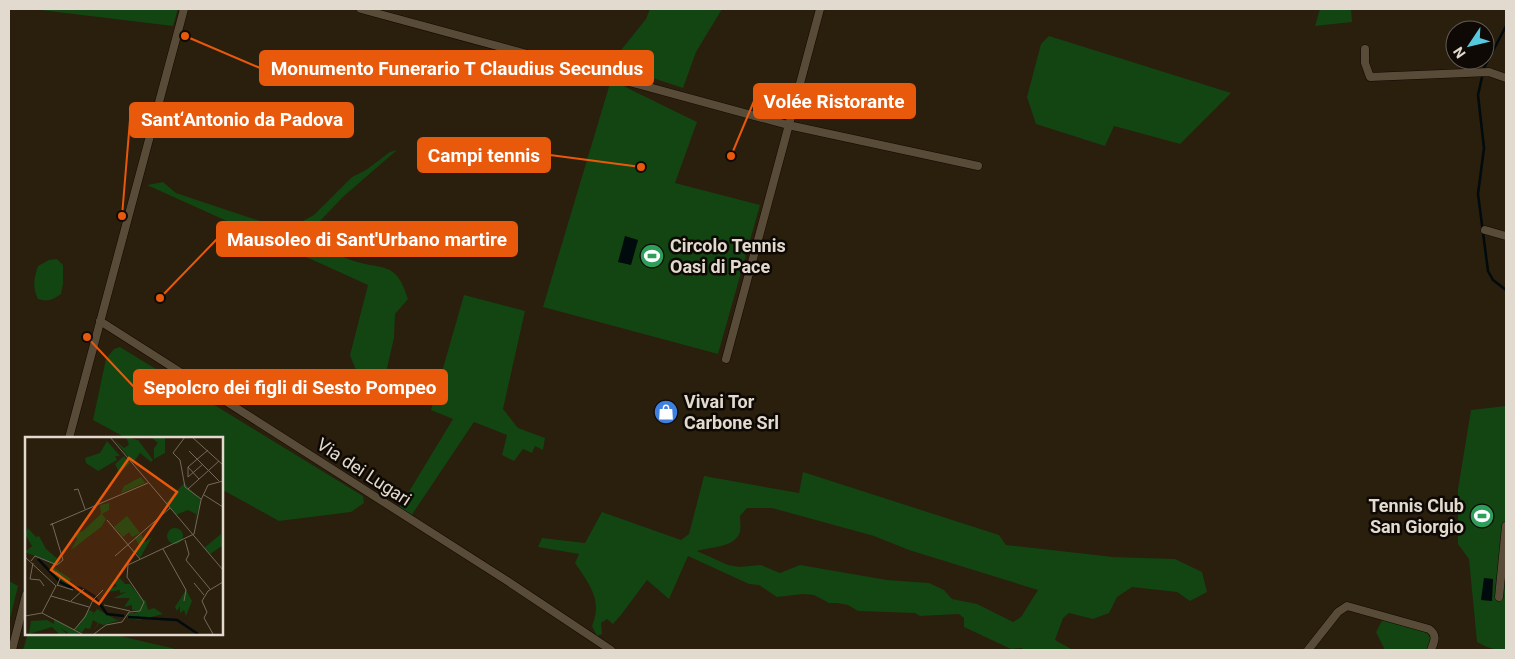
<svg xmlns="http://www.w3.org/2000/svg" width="1515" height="659" font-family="Roboto,sans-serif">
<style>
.green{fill:#124511;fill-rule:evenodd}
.water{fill:#010a0d}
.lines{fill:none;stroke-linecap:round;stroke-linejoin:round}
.stream{stroke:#010a0d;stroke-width:2.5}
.street-casing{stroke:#120800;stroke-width:9}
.street{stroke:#584b38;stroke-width:8}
.labels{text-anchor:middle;stroke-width:5;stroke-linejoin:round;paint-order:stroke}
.poi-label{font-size:18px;font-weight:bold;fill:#e2dacf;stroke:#0e0904;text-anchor:start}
.street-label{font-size:18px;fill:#e2dacf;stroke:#0e0904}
.inset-river{fill:none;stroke:#010a0d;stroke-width:2.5}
.inset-road{fill:none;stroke:#74695b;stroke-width:1}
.view{fill:#e8590c;fill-opacity:0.15;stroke:#e8590c;stroke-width:2.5}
.inset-edge{fill:none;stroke:#e2dacf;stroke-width:2.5}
.leader{fill:none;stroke:#e8590c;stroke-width:2}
.callout-dot{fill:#e8590c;stroke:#0e0904;stroke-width:2}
.callout{fill:#e8590c;stroke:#e8590c;stroke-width:2}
.callout-label{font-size:19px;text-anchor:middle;font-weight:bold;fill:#fff}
</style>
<rect width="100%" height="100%" fill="#2a1e0d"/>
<g class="green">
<polygon points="32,9 178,9 173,26"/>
<polygon points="650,9 722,9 696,52 683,88 610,64 646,19"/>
<polygon points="1320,9 1351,9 1352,22 1315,26"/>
<polygon points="1049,36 1231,93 1180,144 1114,126 1105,146 1036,124 1027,97 1041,44"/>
<polygon points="611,80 697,122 675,183 760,205 718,354 543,307"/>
<path d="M397 150 344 196 318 223 314 234 317 240C327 246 339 256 351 260 382 271 396 259 408 299L395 314 394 338 384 381 377 386 355 368 350 355 368 285 147 185 163 182 176 193 266 223 294 226 314 215 352 177 366 170 390 152Z"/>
<path d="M57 259 63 265V284L61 294C53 300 47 302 38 299 32 287 34 278 38 266L49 260Z"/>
<polygon points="464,295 525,311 503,409 518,428 545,438 543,450 535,446 532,453 523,449 514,461 502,455 507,435 474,422 411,516 399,508 453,419 431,410"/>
<polygon points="120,347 363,496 364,503 351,512 279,521 221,489 221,438 126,438 93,420 106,359 114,349"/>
<path d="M1506 406V650C1495 650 1487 648 1477 642L1469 559 1458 544V489L1471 410Z"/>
<path d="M803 472 999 535 1006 545 1113 557 1175 559 1202 572 1207 592 1190 601 1177 592 1132 587 1117 597 1109 613 1093 619 1069 613 1063 618 1055 640 1073 650H1024L1022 648 1011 649 964 627V618L959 614 920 616 915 613 858 611 848 605 837 603H829L814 595 803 594 777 597 759 585 749 584 688 556 669 599 647 580 621 615 613 624 607 619 601 623 602 634 597 636 592 626C603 600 589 584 575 563L579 554 538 547 542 538 585 543 602 512 681 540 689 534 704 476 799 493ZM747 508H772L874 536 909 550 1038 590 1021 617 1013 622 977 604 952 599 944 590 929 583 887 580 800 565 780 573 761 565 739 567 728 565 697 551C709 547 735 548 740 532 741 527 740 521 740 516Z"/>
<polygon points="9,581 18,586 9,623"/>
<polygon points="1384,617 1432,630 1429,650 1385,650 1376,632"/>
<polygon points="28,633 107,633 180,650 23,650"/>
</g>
<g class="water">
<polygon points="625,236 638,240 631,265 618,262"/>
<polygon points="1484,578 1493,579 1492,601 1481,600"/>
</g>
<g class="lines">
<polyline class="stream" points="1506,26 1484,68 1478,95 1484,148 1478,194 1488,271 1493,280 1506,290"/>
<g class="street-casing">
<g id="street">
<polyline points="361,9 788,125 978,166"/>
<polyline points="1365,49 1365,63 1370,77 1489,72 1506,78"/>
<polyline points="1485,230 1506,236"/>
<polyline points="100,321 509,582 611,650"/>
<polyline points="726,359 820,9"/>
<polyline points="69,438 184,9"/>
<polyline points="1499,597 1506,526"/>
<polyline points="12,650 26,595"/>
<path d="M1308 650 1338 612 1347 606 1429 629C1438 635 1434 642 1431 650"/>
</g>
</g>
<use href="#street" class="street"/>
</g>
<defs>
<g id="stadium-disc" transform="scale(1.25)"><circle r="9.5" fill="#2e9e5b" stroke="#0e0904"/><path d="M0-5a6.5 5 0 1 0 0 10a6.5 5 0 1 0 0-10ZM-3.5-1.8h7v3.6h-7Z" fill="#fff"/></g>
<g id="shop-disc" transform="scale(1.25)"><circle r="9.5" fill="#3f7fe0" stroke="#0e0904"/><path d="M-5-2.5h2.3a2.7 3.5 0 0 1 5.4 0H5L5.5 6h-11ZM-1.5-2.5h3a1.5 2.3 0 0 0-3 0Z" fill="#fff"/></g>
</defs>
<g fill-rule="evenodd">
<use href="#stadium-disc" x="652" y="256"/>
<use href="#shop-disc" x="666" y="412"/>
<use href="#stadium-disc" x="1482" y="516"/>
</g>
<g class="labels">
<g class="poi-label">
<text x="670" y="252">Circolo Tennis<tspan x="670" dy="21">Oasi di Pace</tspan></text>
<text x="684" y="408">Vivai Tor<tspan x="684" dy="21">Carbone Srl</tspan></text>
<text x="1464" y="512" text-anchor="end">Tennis Club<tspan x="1464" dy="21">San Giorgio</tspan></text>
</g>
<g class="street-label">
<text transform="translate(364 472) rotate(33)" y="6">Via dei Lugari</text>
</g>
</g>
<g transform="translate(25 437)">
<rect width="198" height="198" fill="#2a1e0d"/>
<path d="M101 0 113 3 128 23 126 25 115 16 108 26 89 2 99 11 104 8ZM127 1H140V16L129 22V11L133 6ZM82 4 95 19H90L92 23 73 34 61 26 60 21 75 16ZM99 19 105 26 91 39 93 33 90 27ZM116 40 120 46 96 56 99 49ZM159 46 176 63 168 89 171 77 163 73 151 78 141 66ZM84 66V73L77 77 81 82 76 90 46 113 52 102 49 96 58 94 76 77 75 68ZM102 79 115 96 107 100 104 95 98 100 89 90ZM3 91 11 100 14 99 21 112 35 124 32 128 0 115 7 109 0 97ZM142 99a8 8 0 1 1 16 0a8 8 0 1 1-16 0ZM116 97 120 105 127 100 115 121 110 114 114 108 110 101ZM196 97 197 109 185 117 179 111ZM29 131 46 142 43 148 27 137 25 134ZM95 141 100 147H105L118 164 114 174 107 173V168L99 170 105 161H89L101 155 95 156V153L83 155 81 153 92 149 89 145ZM161 153 167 164 161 179 159 173 155 176V169L152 174 150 170ZM120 162 123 173 129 171 138 177 114 183 102 181 103 176H111ZM72 172 92 183 97 181 92 184 78 188 74 186 68 195 73 186 68 183 65 192 60 191 57 196 50 192 64 173 69 175 67 179ZM29 182 56 197H43L42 195 35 191 42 197H34L27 190 4 197 6 184 22 183 29 187Z" fill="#124511"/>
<path class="inset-river" d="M13 122 35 145 45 150 56 151 69 159 82 177 99 179M103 180 152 183 173 197"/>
<path class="inset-road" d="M85 0 198 133M160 0 148 16 155 23 160 50 176 62M167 0 198 28M164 14 194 44M163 30V40L178 27M163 30 183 13M163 30 174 42M163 52 194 24M49 53 53 52 60 72M179 58 198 70M82 83 115 122M25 88 123 46M160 103 164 117 161 123 185 152M138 112 161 153 159 164M90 119 145 71M0 120 31 149 17 176M6 124 10 119 32 128 38 123 27 86M8 126 5 142 15 143 19 149M31 135 36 139 32 149M169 146 179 158M32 148 48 153M26 159 64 170M46 164 59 152M79 168 105 174M0 179 17 176 57 197M49 193 60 180 68 163 78 153M69 197 81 188 97 185 104 175 115 174 119 165 102 140 103 128 169 97 176 63 183 48 198 44M188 197 179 181 182 175 177 164 183 154 198 145"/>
<path class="view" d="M104 21 152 55 74 167 26 133Z"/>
<rect width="198" height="198" class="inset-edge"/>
</g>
<path class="leader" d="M185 36L260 68M731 156L754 101M122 216L130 120M641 167L550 155M160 298L217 239M87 337L134 387"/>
<g class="callout-dot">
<circle cx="185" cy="36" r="5"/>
<circle cx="731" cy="156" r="5"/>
<circle cx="122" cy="216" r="5"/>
<circle cx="641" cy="167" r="5"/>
<circle cx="160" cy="298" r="5"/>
<circle cx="87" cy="337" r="5"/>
</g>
<g class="callout">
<rect x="260" y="51" width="393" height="34" rx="5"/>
<rect x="754" y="84" width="161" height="34" rx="5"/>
<rect x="130" y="103" width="223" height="34" rx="5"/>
<rect x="418" y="138" width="132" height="34" rx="5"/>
<rect x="217" y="222" width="300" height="34" rx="5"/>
<rect x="134" y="370" width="313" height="34" rx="5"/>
</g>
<g class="callout-label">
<text x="457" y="75">Monumento Funerario T Claudius Secundus</text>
<text x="834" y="108">Volée Ristorante</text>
<text x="242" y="126">Sant‘Antonio da Padova</text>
<text x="484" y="162">Campi tennis</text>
<text x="367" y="246">Mausoleo di Sant'Urbano martire</text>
<text x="290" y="394">Sepolcro dei figli di Sesto Pompeo</text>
</g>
<rect width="1515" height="659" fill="none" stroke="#e2dacf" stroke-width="20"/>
<g transform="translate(1470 45) rotate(235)"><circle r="24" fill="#0e0904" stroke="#635d55"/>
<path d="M0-4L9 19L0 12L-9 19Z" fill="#55cadf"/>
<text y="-8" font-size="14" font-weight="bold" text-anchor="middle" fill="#e2dacf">N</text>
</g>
</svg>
